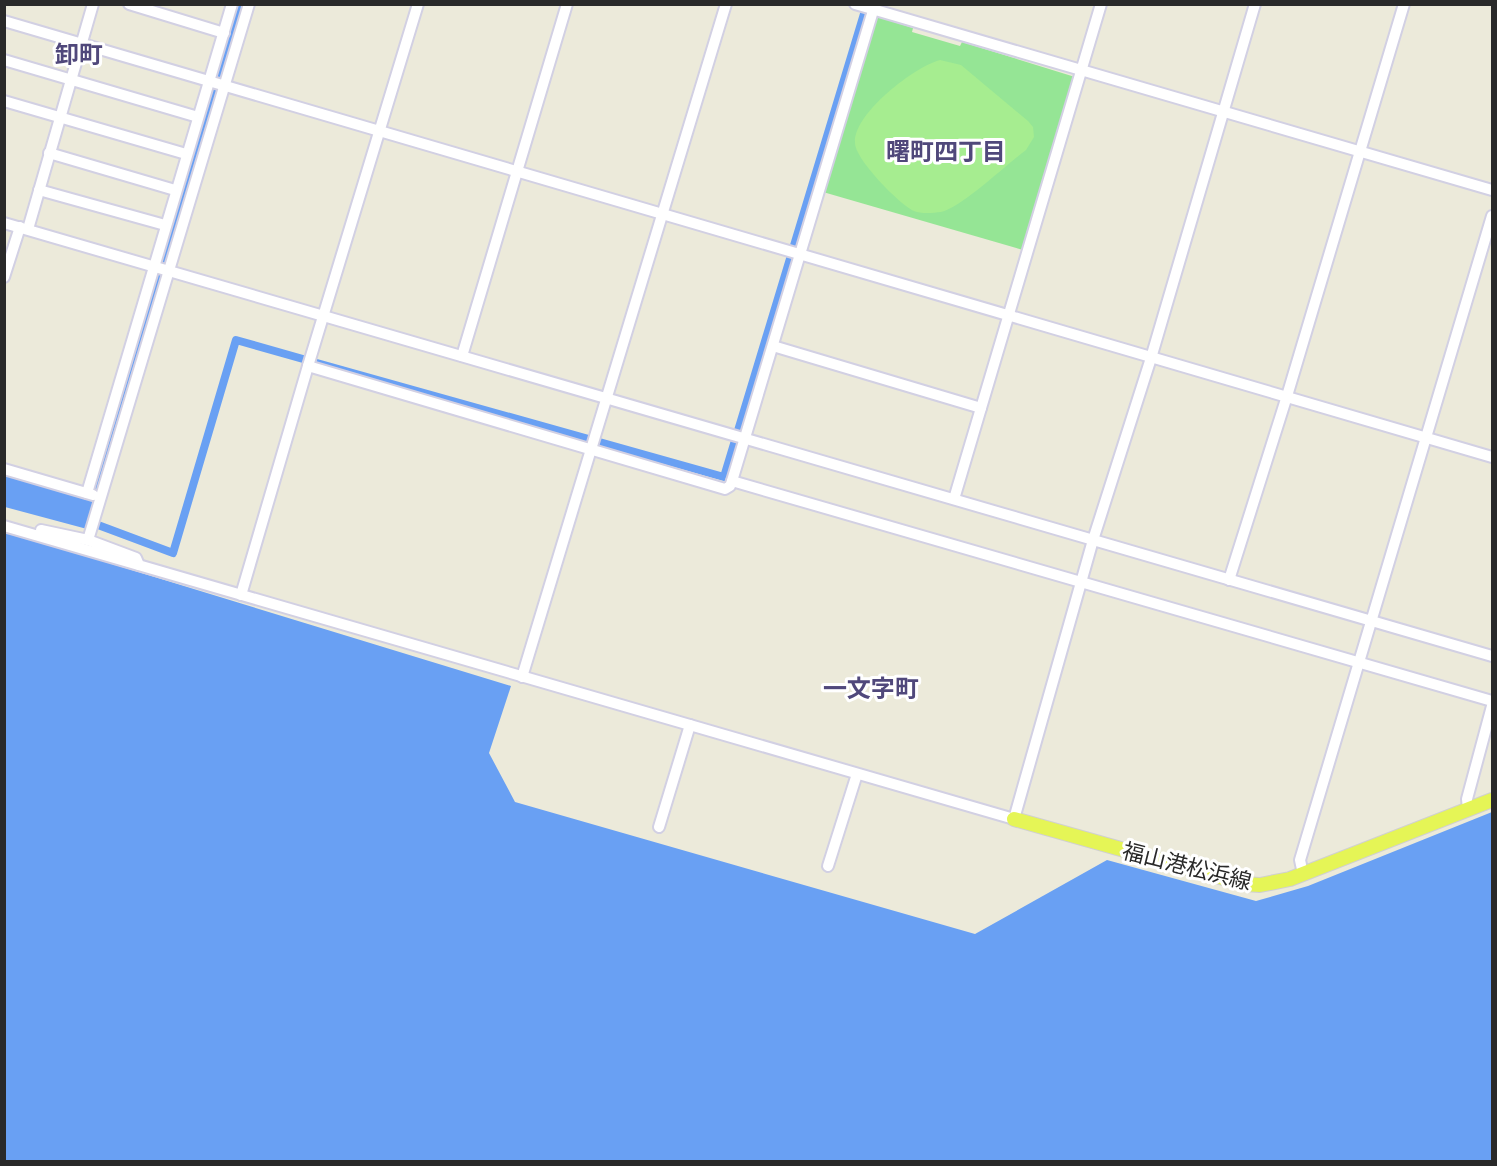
<svg xmlns="http://www.w3.org/2000/svg" width="1497" height="1166" font-family="Signika,'Noto Sans JP',sans-serif">
<style>
.green{fill:#95e595}
.pitch{fill:#a6ed90}
.water{fill:#69a0f3}
.lines{fill:none;stroke-linecap:round;stroke-linejoin:round}
.canal{stroke:#69a0f3;stroke-width:8}
.minor-casing{stroke:#d2d0e3;stroke-width:14}
.major-casing{stroke:#d0d0d0;stroke-width:16}
.minor{stroke:#fff;stroke-width:10}
.major{stroke:#e5f556;stroke-width:14}
.labels{text-anchor:middle;stroke-width:6;stroke-linejoin:round;paint-order:stroke}
.street-label{font-size:22px;fill:#292929;stroke:#fff}
.neighbourhood-label{font-size:24px;font-weight:bold;fill:#50487b;stroke:#fff}
</style>
<rect width="100%" height="100%" fill="#eceada"/>
<polygon class="green" points="878,17 913,28 912,32 960,46 962,42 1075,77 1023,250 823,192 875,19"/>
<path class="pitch" d="M940 60 961 65 1028 121 1033 127 1034 137 1026 150C1007 164 961 208 941 212 933 213 921 214 914 211 899 204 855 159 855 143 853 114 914 67 940 60Z"/>
<g class="water">
<polygon points="4,475 93,501 87,529 5,507"/>
<polygon points="4,531 511,686 489,753 515,802 975,934 1107,860 1256,901 1308,886 1492,812 1492,1161 5,1161"/>
</g>
<g class="lines">
<g class="canal">
<polyline points="317,363 724,477 867,4"/>
<polyline points="92,497 239,4"/>
<polyline points="90,522 173,553 236,340 303,359"/>
</g>
<g class="minor-casing">
<g id="minor">
<polyline points="129,4 224,33"/>
<polyline points="855,4 1492,190"/>
<polyline points="875,4 732,481 1492,701"/>
<polyline points="4,21 1492,457"/>
<polyline points="4,60 198,117"/>
<polyline points="4,101 186,154"/>
<polyline points="49,153 175,190"/>
<polyline points="39,190 165,225"/>
<polyline points="4,223 1492,656"/>
<polyline points="28,229 93,4"/>
<polyline points="4,277 20,227"/>
<polyline points="773,346 981,408"/>
<polyline points="462,356 567,4"/>
<polyline points="308,366 725,489 730,486 732,481"/>
<polyline points="4,469 93,495"/>
<polyline points="87,493 232,4"/>
<polyline points="954,499 1101,4"/>
<polyline points="4,526 1014,819 1093,540 1151,358 1255,4"/>
<polyline points="41,530 88,540"/>
<polyline points="139,565 136,558 88,540 249,4"/>
<polyline points="1229,580 1287,396 1404,4"/>
<polyline points="241,595 308,366 418,4"/>
<polyline points="522,677 726,4"/>
<polyline points="1468,809 1467,799 1492,706"/>
<polyline points="659,827 690,725"/>
<polyline points="828,866 857,774"/>
<polyline points="1303,874 1300,860 1492,216"/>
</g>
</g>
<g class="major-casing">
<polyline id="major" points="1014,819 1245,884 1260,885 1290,879 1492,800"/>
</g>
<use href="#minor" class="minor"/>
<use href="#major" class="major"/>
</g>
<g class="labels">
<g class="street-label">
<text transform="translate(1187 866) rotate(14)" y="8">福山港松浜線</text>
</g>
<g class="neighbourhood-label">
<text x="79" y="63">卸町</text>
<text x="946" y="160">曙町四丁目</text>
<text x="871" y="697">一文字町</text>
</g>
</g>
<rect width="1497" height="1166" fill="none" stroke="#292929" stroke-width="12"/>
</svg>
